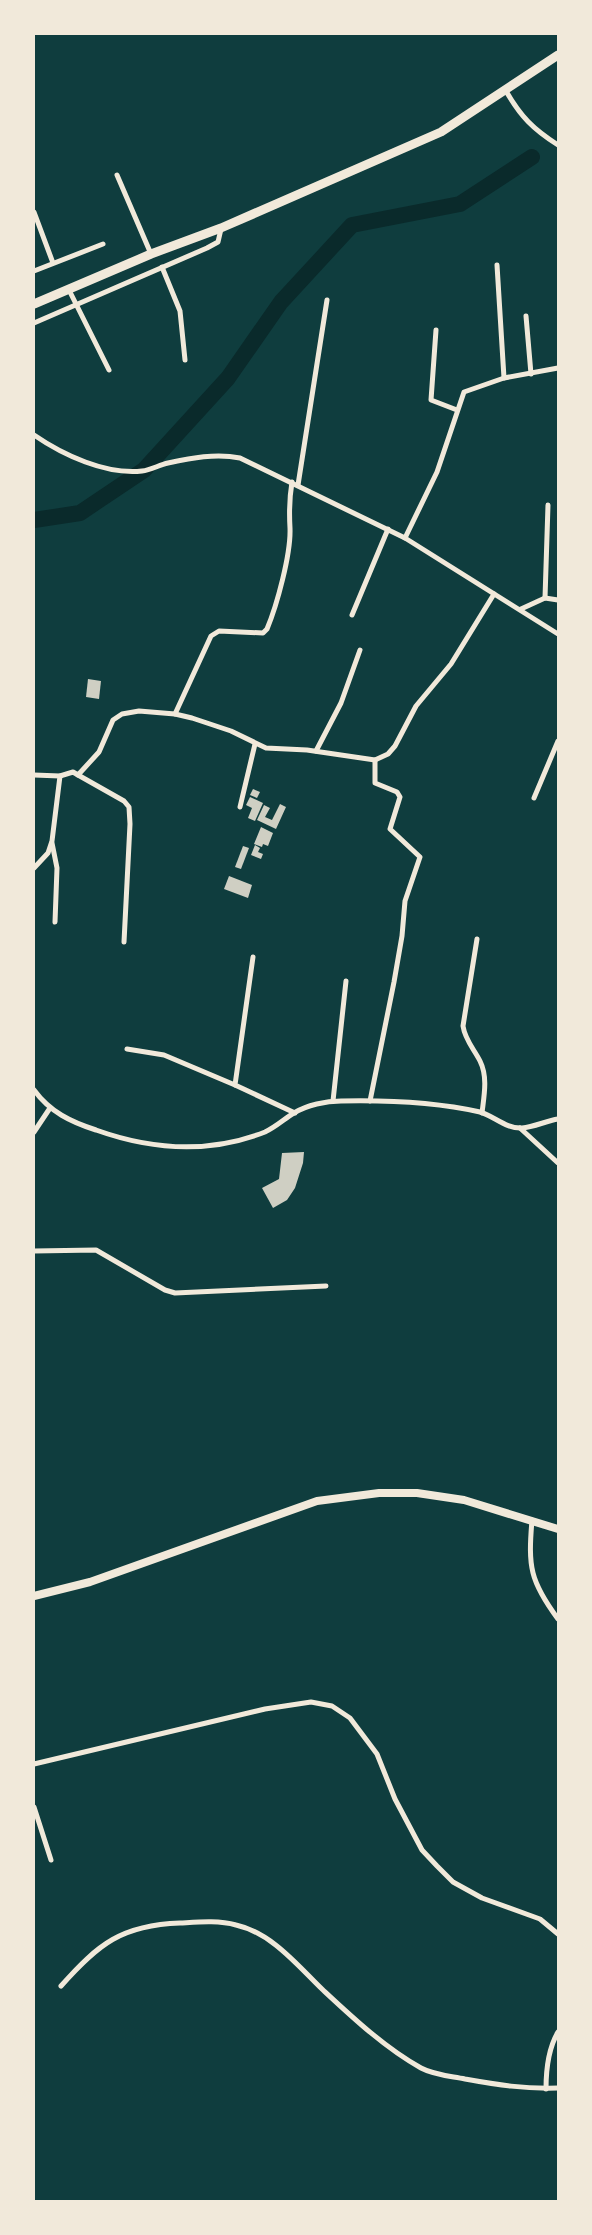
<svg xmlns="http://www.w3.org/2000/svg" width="592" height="2235" font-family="'PT Sans',sans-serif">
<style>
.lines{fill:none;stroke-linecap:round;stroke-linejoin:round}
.river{stroke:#0a2a2b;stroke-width:16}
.building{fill:#cfcfc3}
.minor{stroke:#f1e9da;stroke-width:5}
.tertiary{stroke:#f1e9da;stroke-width:8}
.secondary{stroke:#f1e9da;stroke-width:9}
</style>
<rect width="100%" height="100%" fill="#0f3d3e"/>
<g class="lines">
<polyline class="river" points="34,520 80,513 144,470 228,378 281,302 352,225 460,204 532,157"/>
</g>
<g class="building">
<polygon points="88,679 101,681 99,699 86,697"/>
<polygon points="253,789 260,792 257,798 250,795"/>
<polygon points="250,797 263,803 255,821 248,818 252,808 246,805"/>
<polygon points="280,804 286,807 276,829 257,820 264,805 270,808 265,817 272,820"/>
<polygon points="261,827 273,833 268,846 263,844 262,847 254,844"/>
<polygon points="255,845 260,848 258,852 263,854 261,859 251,855"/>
<polygon points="243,846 249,848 241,869 235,867"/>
<polygon points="229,876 252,885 248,898 224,889"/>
<polygon points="304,1152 303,1163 295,1188 287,1200 273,1208 262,1188 279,1179 282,1153"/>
</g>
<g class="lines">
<g class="minor">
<path d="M506 91C521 117 533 129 558 145"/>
<polyline points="117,175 151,254"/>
<polyline points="34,212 53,263"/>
<polyline points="497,265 504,378"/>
<polyline points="162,267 180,311 185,360"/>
<polyline points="34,271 103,244"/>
<polyline points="69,290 109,370"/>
<polyline points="526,316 531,374"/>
<polyline points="34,323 207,248 218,242 221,229"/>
<polyline points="436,330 431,400 457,410"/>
<path d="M34 435C63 455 106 475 142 471 151 470 159 465 168 463 191 458 216 453 240 458L405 538 558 634"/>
<polyline points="298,485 327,300"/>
<polyline points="405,538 437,472 464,392 504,378 558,368"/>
<polyline points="545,598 548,505"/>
<polyline points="521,609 545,598 558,600"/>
<polyline points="352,615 388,529"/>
<path d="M175 714 211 636 219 631 263 633 267 629C277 605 291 554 290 528 289 511 289 500 292 482"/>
<polyline points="316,751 341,703 360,650"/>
<polyline points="34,775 60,776 73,772 78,775 99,752 113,720 122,714 139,711 175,714 192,718 231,731 266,748 307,750 375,760 388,754 395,746 416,706 451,664 494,594"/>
<polyline points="78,775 124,801 129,807 130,824 124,942"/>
<polyline points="534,798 558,741"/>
<polyline points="240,807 255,744"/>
<polyline points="52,843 57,868 55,922"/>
<polyline points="34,868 48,853 52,841 60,776"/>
<path d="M477 939 463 1026C465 1040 474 1049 480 1061 488 1077 484 1096 482 1113"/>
<polyline points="253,957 235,1085 295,1113"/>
<polyline points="127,1049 164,1055 235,1085"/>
<path d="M34 1090C50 1112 71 1122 96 1130 152 1150 209 1154 265 1132 276 1127 284 1119 294 1113 307 1105 326 1101 341 1101 387 1100 435 1102 480 1112 494 1116 506 1129 522 1128 534 1127 546 1121 558 1119"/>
<polyline points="333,1101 346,981"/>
<polyline points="370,1101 394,982 402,936 405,901 420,857 390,829 400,797 397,792 375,783 375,760"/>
<polyline points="520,1128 558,1163"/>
<polyline points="34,1132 50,1108"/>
<polyline points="34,1251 96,1250 165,1290 175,1293 326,1286"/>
<path d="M532 1520C528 1567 530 1581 558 1619"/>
<polyline points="34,1764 265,1709 311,1702 332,1706 350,1718 377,1754 395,1799 422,1850 437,1866 453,1882 482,1898 540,1919 558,1934"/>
<polyline points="34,1807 51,1860"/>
<path d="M61 1986C98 1944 122 1925 180 1923 198 1922 218 1920 236 1925 272 1933 298 1966 323 1990 352 2017 385 2048 421 2068 434 2075 450 2076 465 2079 499 2085 523 2089 558 2088"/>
<path d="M546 2089C546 2069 548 2049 558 2032"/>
</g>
<polyline class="tertiary" points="34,1596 90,1582 317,1501 379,1493 417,1493 464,1500 558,1529"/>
<polyline class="secondary" points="34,304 151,254 221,228 441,132 558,55"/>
</g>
<rect width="592" height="2235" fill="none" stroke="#f1e9da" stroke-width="70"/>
</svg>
